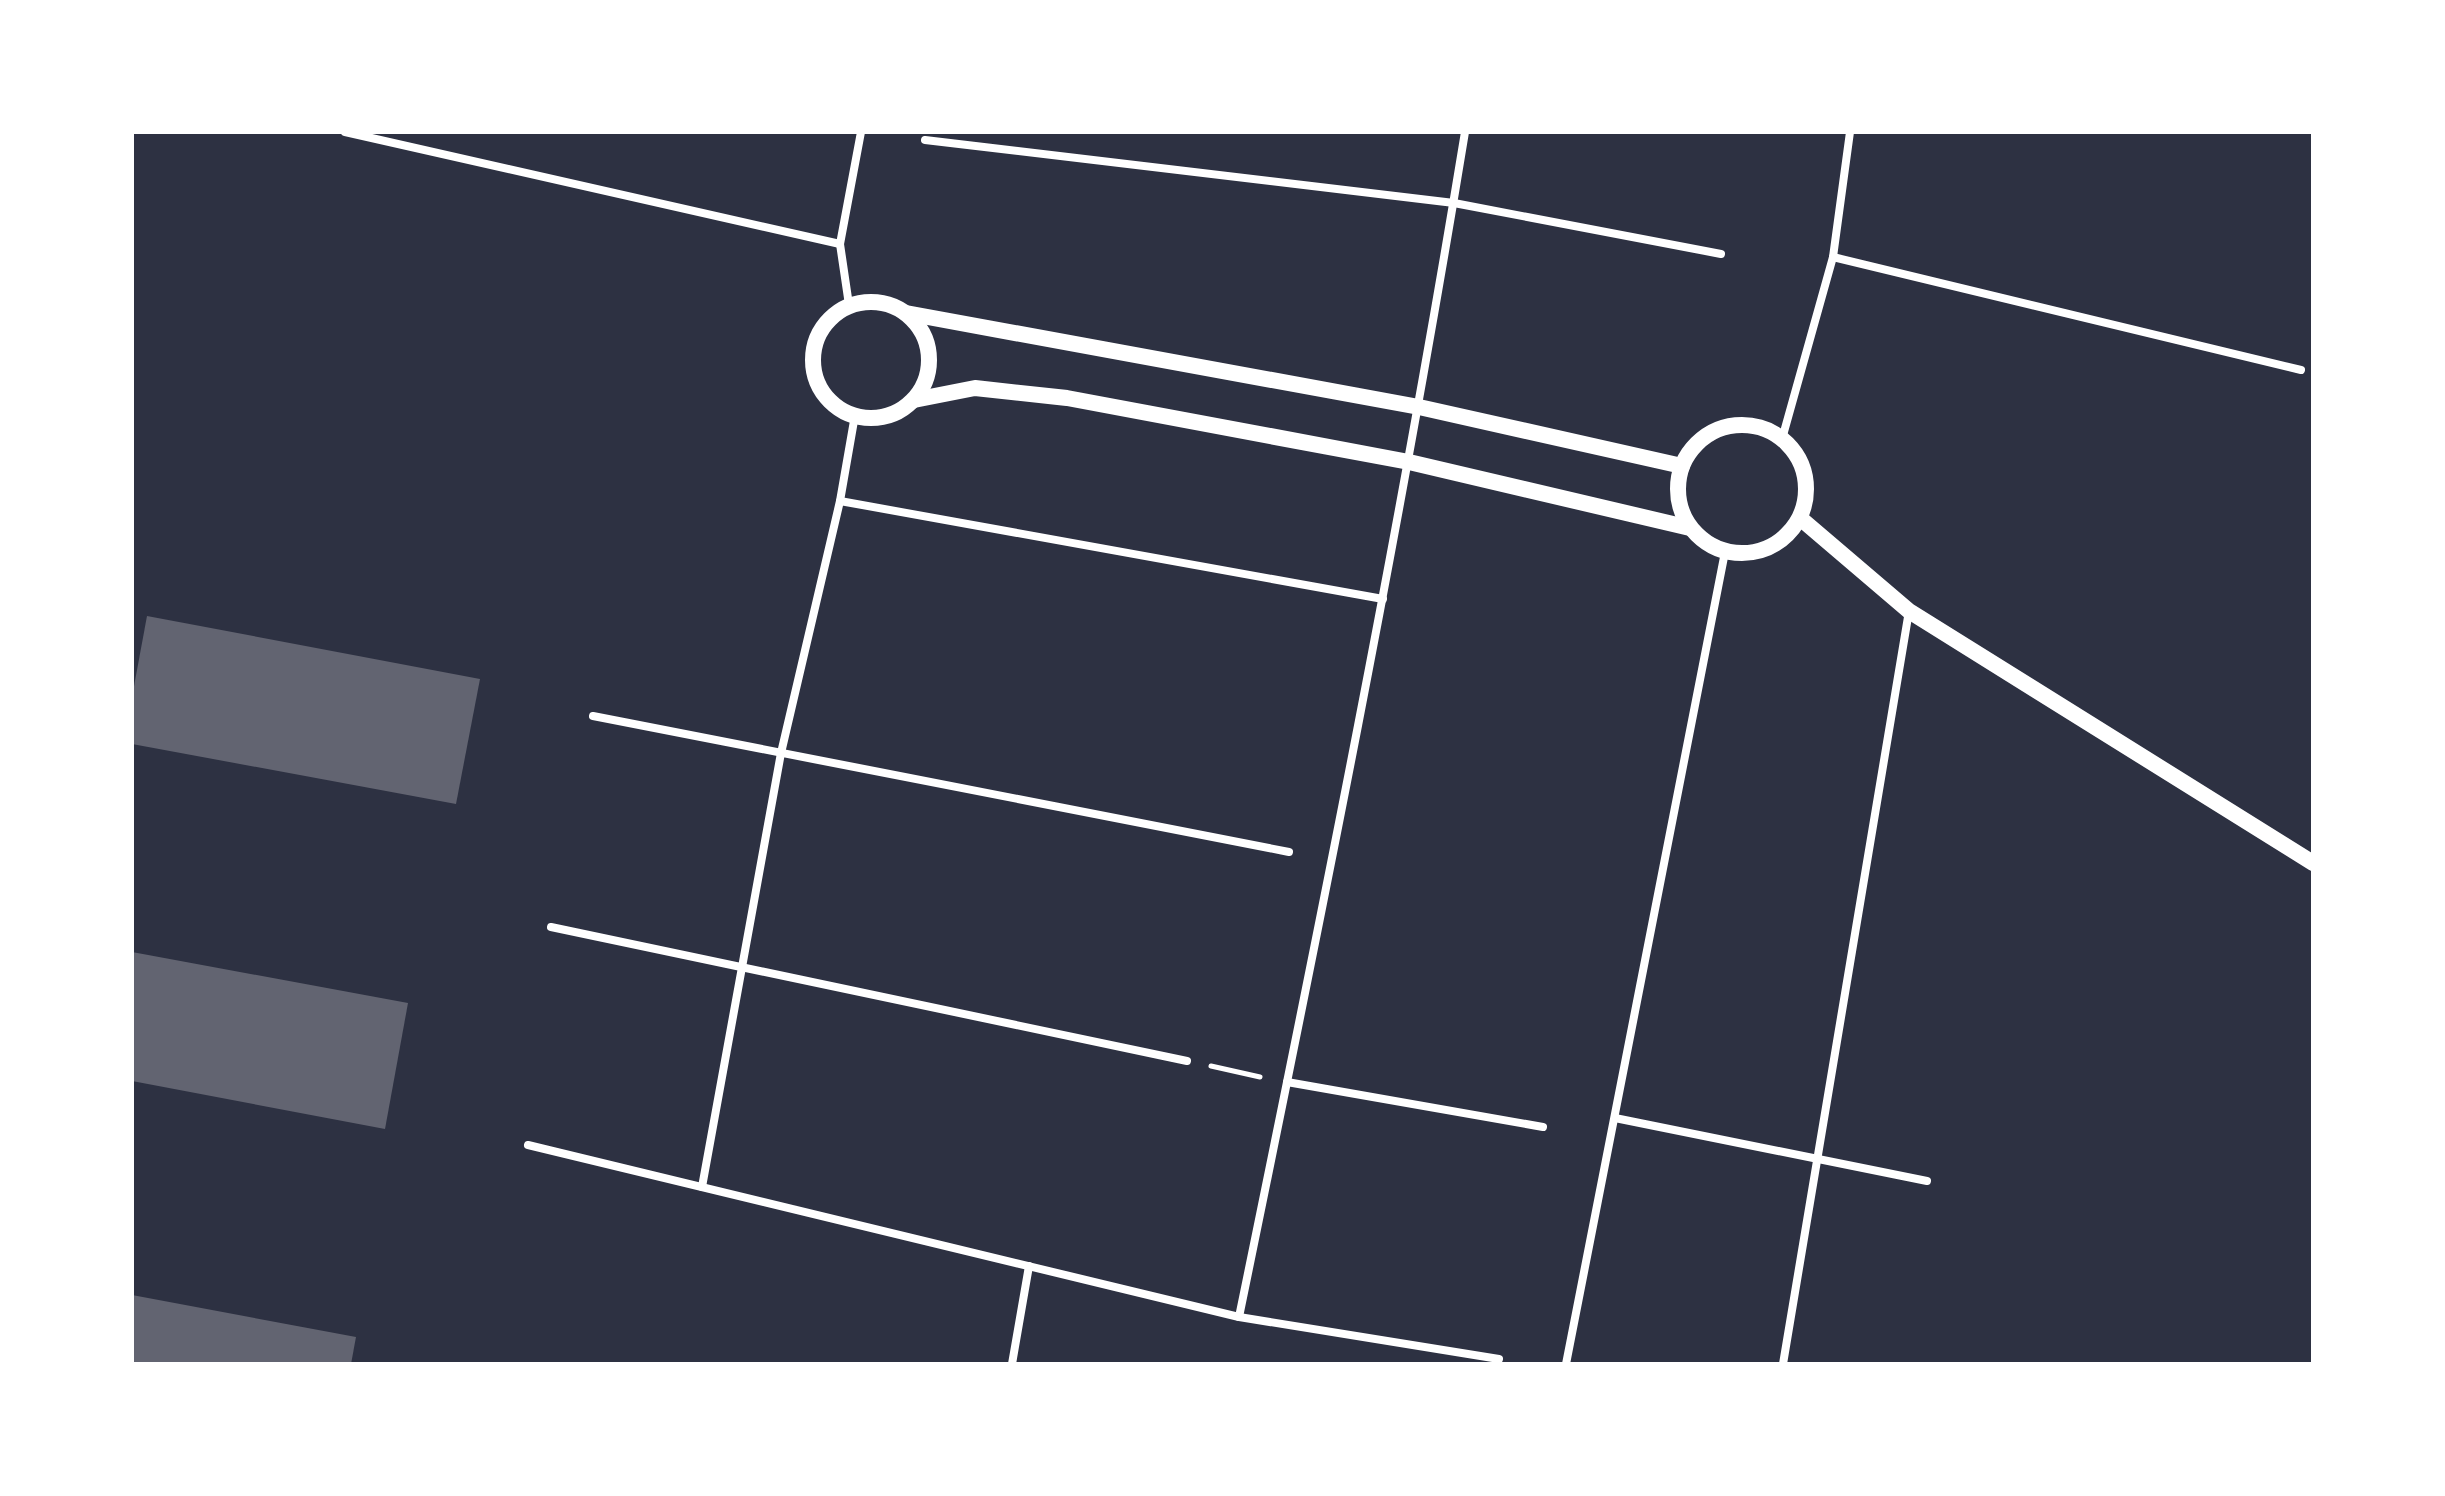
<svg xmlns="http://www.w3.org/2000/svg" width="2445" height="1496" font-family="'Fira Sans',sans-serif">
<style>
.building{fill:#626471}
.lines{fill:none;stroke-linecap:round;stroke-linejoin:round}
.path{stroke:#fff;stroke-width:5}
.minor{stroke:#fff;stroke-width:8}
.secondary{stroke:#fff;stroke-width:16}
</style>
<rect width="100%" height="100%" fill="#2d3142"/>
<g class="building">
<polygon points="147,616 480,679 456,804 132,744 132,697"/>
<polygon points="132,952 408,1003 385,1129 132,1081"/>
<polygon points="132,1295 356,1337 351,1364 132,1364"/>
</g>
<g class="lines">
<polyline class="path" points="1211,1066 1260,1077"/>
<g class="minor">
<polyline points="345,132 840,244"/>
<polyline points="925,140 1454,203 1721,254"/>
<polyline points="1833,257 2301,370"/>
<polyline points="849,305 840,244 861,132"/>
<polyline points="1782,439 1833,257 1850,132"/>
<polyline points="840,501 1383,599"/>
<polyline points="593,716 1289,852"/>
<polyline points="551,927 1187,1061"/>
<polyline points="1287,1082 1543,1127"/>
<polyline points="1615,1118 1927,1181"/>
<polyline points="528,1145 1239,1317 1499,1359"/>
<polyline points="702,1187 781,753 840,501 855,415"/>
<path d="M1239 1317C1320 923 1400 529 1465 132"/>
<polyline points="1012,1364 1029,1266"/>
<polyline points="1566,1364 1725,552"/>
<polyline points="1783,1364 1909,611"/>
</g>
<g class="secondary">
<circle cx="871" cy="360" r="58"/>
<polyline points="906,313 1419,407 1682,466"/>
<polyline points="914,400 975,388 1067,398 1409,462 1690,528"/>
<circle cx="1742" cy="489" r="64"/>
<polyline points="1800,518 1909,611 2313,863"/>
</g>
</g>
<rect width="2445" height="1496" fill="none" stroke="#ffffff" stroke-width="268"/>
</svg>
